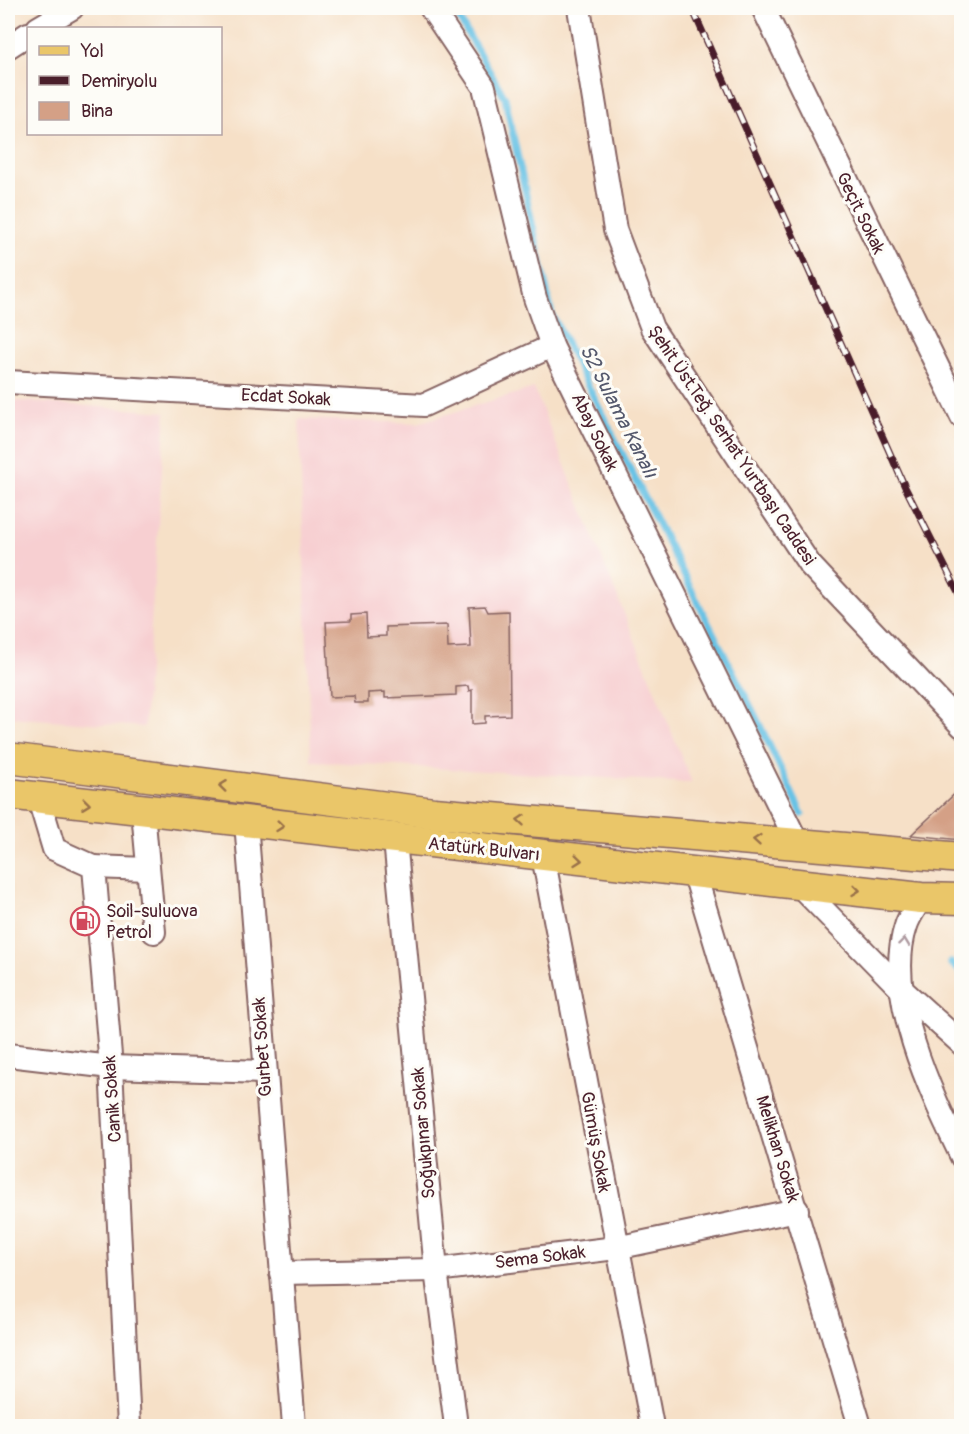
<svg xmlns="http://www.w3.org/2000/svg" width="969" height="1434" font-family="Pangolin,sans-serif">
<style>
.built{fill:#f7cfd1}
.lines{fill:none;stroke-linecap:round;stroke-linejoin:round}
.stream{stroke:#68c2e5;stroke-width:7}
.building{fill:#d4a086}
.minor-casing{stroke:#866362;stroke-width:26}
.major-casing{stroke:#866362;stroke-width:33}
.minor{stroke:#fff;stroke-width:22}
.major{stroke:#eac669;stroke-width:30}
.rail-casing{stroke:#4a1f2b;stroke-width:7}
.rail{stroke:#fdfcf7;stroke-width:4.5;stroke-dasharray:14;stroke-linecap:butt}
.oneway{stroke:#9a724a}
.oneway2{stroke:#ae9aa0}
.labels{text-anchor:middle;stroke-width:6;stroke-linejoin:round;paint-order:stroke}
.street-label{font-size:18px;fill:#4a1f2b;stroke:#fdfcf7}
.poi-label{font-size:18px;fill:#4a1f2b;stroke:#fdfcf7;text-anchor:start}
.water-label{font-size:20px;font-style:italic;fill:#54586c;stroke:#fdfcf7}
</style>
<rect width="100%" height="100%" fill="#fdfcf7"/>
<filter id="ink" filterUnits="userSpaceOnUse"><feTurbulence type="fractalNoise" baseFrequency=".0167" numOctaves="2"/><feDisplacementMap in="SourceGraphic" scale="12" xChannelSelector="R" yChannelSelector="G"/><feConvolveMatrix kernelMatrix="1 2 1 2 8 2 1 2 1" color-interpolation-filters="sRGB"/></filter>
<filter id="wash" filterUnits="userSpaceOnUse"><feTurbulence type="fractalNoise" baseFrequency=".008" numOctaves="4" result="noise"/><feDisplacementMap in="SourceGraphic" scale="24" xChannelSelector="R" yChannelSelector="G"/><feGaussianBlur stdDeviation="1.35" result="paint"/><feColorMatrix in="noise" values="0 0 0 0 0 0 0 0 0 0 0 0 0 0 0 0 0 1.4 0 .05"/><feComposite in="paint" operator="in"/></filter>
<g filter="url(#wash)">
<rect width="100%" height="100%" fill="#f6e0c7"/>
<g class="built">
<polygon points="534,388 692,783 311,761 299,419 418,423"/>
<polygon points="8,400 166,412 144,727 8,717"/>
</g>
<g class="lines">
<g class="stream">
<polyline points="453,8 505,98 552,315 756,717 802,814"/>
<polyline points="951,963 962,973"/>
</g>
</g>
<g id="blocks">
<g class="building">
<polygon points="485,606 488,612 509,611 510,715 485,716 485,723 472,724 472,690 469,691 468,686 456,687 456,695 385,698 385,692 368,693 368,703 355,703 354,696 330,697 326,622 351,621 351,615 366,614 367,637 386,636 386,627 447,625 448,648 471,647 469,607"/>
<polygon points="962,787 962,840 911,835"/>
</g>
</g>
</g>
<g filter="url(#ink)">
<use href="#blocks" fill-opacity="0" stroke="#866362" stroke-width="1.5"/>
<g class="lines">
<g class="minor-casing">
<g id="minor">
<polyline points="431,8 484,87 535,298 552,346 798,844"/>
<polyline points="579,8 615,230 652,328 810,565 962,726"/>
<polyline points="763,8 962,417"/>
<polyline points="38,28 72,8"/>
<polyline points="8,47 28,34"/>
<polyline points="8,382 424,405 552,346"/>
<polyline points="39,799 54,849 94,867 111,1067 129,1426"/>
<polyline points="143,811 154,932"/>
<polyline points="246,822 294,1426"/>
<polyline points="395,840 436,1270 456,1426"/>
<polyline points="543,856 652,1426"/>
<polyline points="94,867 147,869"/>
<polyline points="694,871 860,1426"/>
<polyline points="798,884 901,989 962,1044"/>
<path d="M921 898C916 907 909 916 906 926 883 995 932 1095 962 1157"/>
<polyline points="8,1055 111,1067 264,1072"/>
<polyline points="281,1273 436,1270 616,1248 797,1210"/>
</g>
</g>
<g class="major-casing">
<g id="major">
<polyline points="8,758 434,813 962,858"/>
<polyline points="8,794 921,898 962,899"/>
</g>
</g>
<use href="#minor" class="minor"/>
<use href="#major" class="major"/>
<g class="rail-casing">
<polyline id="rail" points="692,8 905,487 962,600"/>
</g>
<use href="#rail" class="rail"/>
</g>
<defs><path id="oneway-chevron" d="M-2-3.5L2.5 0L-2 3.5" fill="none" stroke-width="1.6" stroke-linecap="round" stroke-linejoin="round" transform="scale(1.5)"/></defs>
<g class="oneway">
<use href="#oneway-chevron" transform="translate(223 786) rotate(-173)"/>
<use href="#oneway-chevron" transform="translate(86 804) rotate(7)"/>
<use href="#oneway-chevron" transform="translate(521 820) rotate(-175)"/>
<use href="#oneway-chevron" transform="translate(280 826) rotate(6)"/>
<use href="#oneway-chevron" transform="translate(757 840) rotate(-175)"/>
<use href="#oneway-chevron" transform="translate(578 860) rotate(6)"/>
<use href="#oneway-chevron" transform="translate(856 890) rotate(6)"/>
</g>
<use class="oneway2" href="#oneway-chevron" transform="translate(904 942) rotate(-83)"/>
</g>
<defs>
<g id="fuel-ring" transform="scale(1.5)"><circle r="9.5" fill="#fdfcf7" stroke="#d1495b" stroke-width="1.5"/><path d="M-5.5-6h7V0h2V4h1.3V-2.5L3-4.5l.8-.8L6-3V5H2.5V1h-1V6h-7ZM-4.2-4.7v3.2H.2V-4.7Z" fill="#d1495b"/></g>
</defs>
<g fill-rule="evenodd">
<use href="#fuel-ring" x="85" y="921"/>
</g>
<g class="labels">
<g class="street-label">
<text transform="translate(861 213) rotate(64)" y="6">Geçit Sokak</text>
<text transform="translate(286 397) rotate(3)" y="6">Ecdat Sokak</text>
<text transform="translate(595 432) rotate(64)" y="6">Abay Sokak</text>
<text transform="translate(732 445) rotate(56)" y="6">Şehit Üst.Teğ. Serhat Yurtbaşı Caddesi</text>
<text transform="translate(484 849) rotate(6)" y="6">Atatürk Bulvarı</text>
<text transform="translate(262 1047) rotate(-94)" y="6">Gurbet Sokak</text>
<text transform="translate(112 1099) rotate(-94)" y="6">Canik Sokak</text>
<text transform="translate(423 1133) rotate(-95)" y="6">Soğukpınar Sokak</text>
<text transform="translate(596 1142) rotate(80)" y="6">Gümüş Sokak</text>
<text transform="translate(778 1149) rotate(73)" y="6">Melikhan Sokak</text>
<text transform="translate(540 1257) rotate(-7)" y="6">Sema Sokak</text>
</g>
<g class="poi-label">
<text x="106" y="917">Soil-suluova<tspan x="106" dy="21">Petrol</tspan></text>
</g>
<g class="water-label">
<text transform="translate(619 411) rotate(63)" y="7">S2 Sulama Kanalı</text>
</g>
</g>
<rect width="969" height="1434" fill="none" stroke="#fdfcf7" stroke-width="30"/>
<rect x="27" y="27" width="195" height="108" fill="#fdfcf7" stroke="#b5a4a5" stroke-width="1.5"/>
<rect x="39" y="46" width="30" height="9" fill="#eac669" stroke="#b5a4a5" stroke-width="1.5"/>
<text x="81" y="57" font-size="18" fill="#4a1f2b">Yol</text>
<rect x="39" y="76" width="30" height="9" fill="#4a1f2b" stroke="#b5a4a5" stroke-width="1.5"/>
<text x="81" y="87" font-size="18" fill="#4a1f2b">Demiryolu</text>
<rect x="39" y="102" width="30" height="18" fill="#d4a086" stroke="#b5a4a5" stroke-width="1.5"/>
<text x="81" y="117" font-size="18" fill="#4a1f2b">Bina</text>
</svg>
